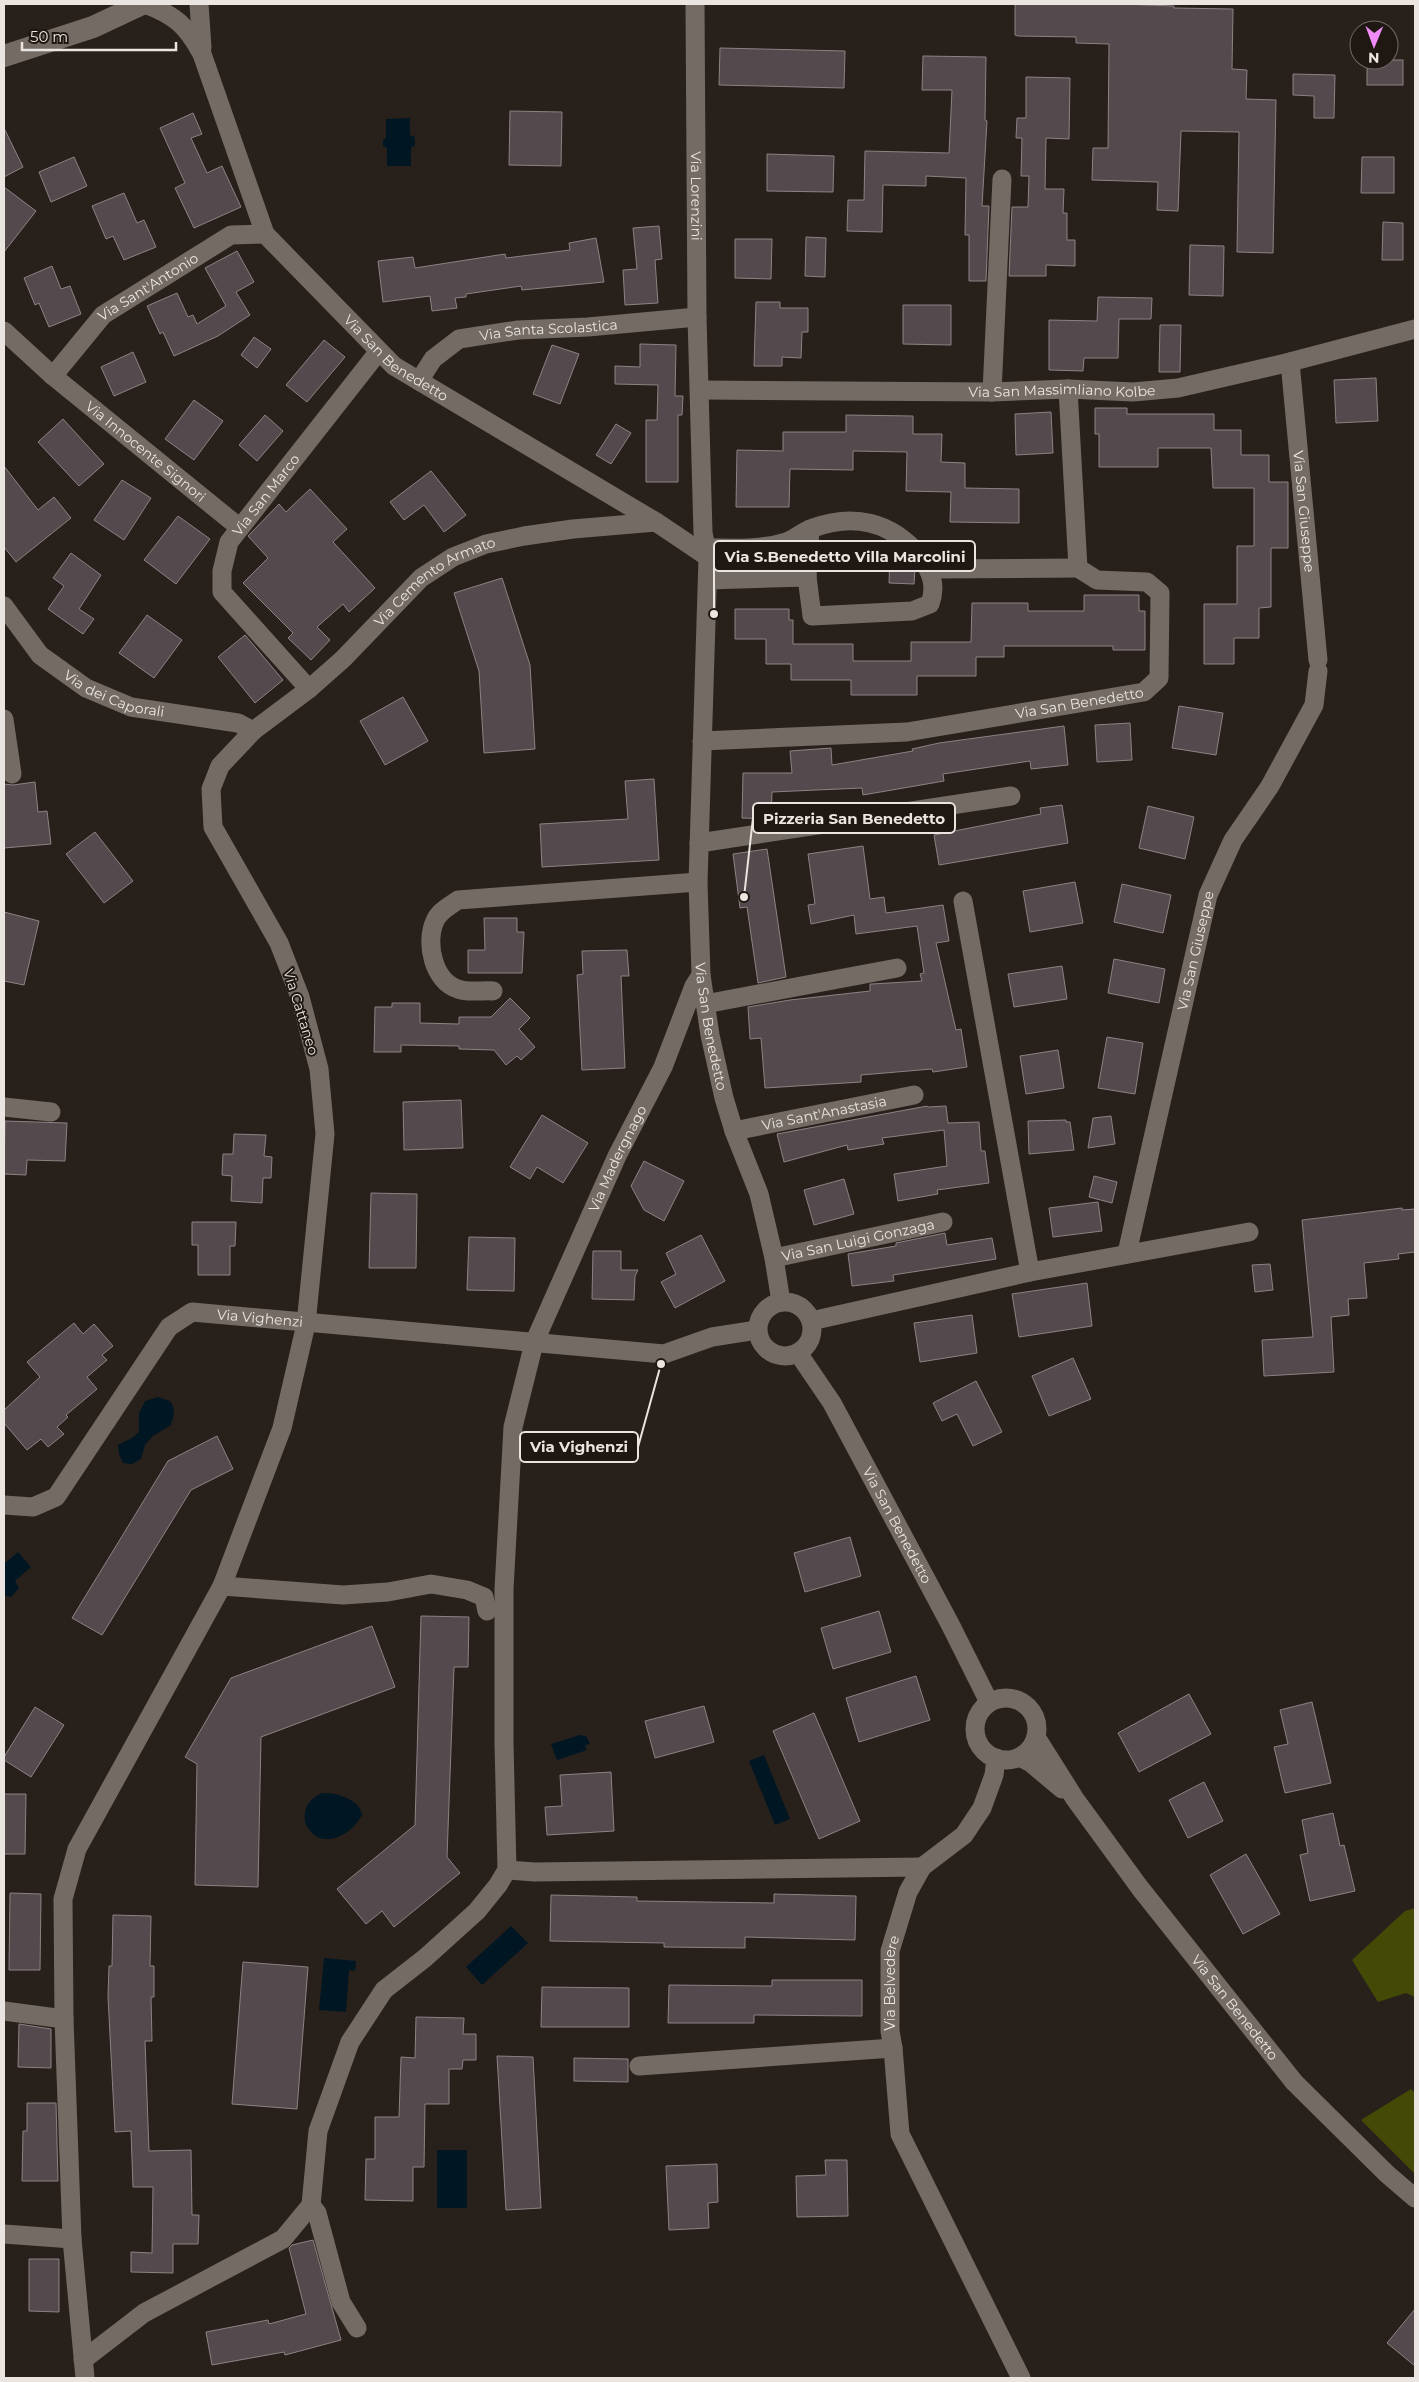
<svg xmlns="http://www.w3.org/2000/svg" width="1419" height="2382" font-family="Montserrat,sans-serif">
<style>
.green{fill:#424a06}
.water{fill:#001623}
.building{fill:#544a4d;stroke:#8d8184}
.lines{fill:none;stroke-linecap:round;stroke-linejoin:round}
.minor{stroke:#746b64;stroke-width:19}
.tertiary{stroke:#746b64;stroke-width:22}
.labels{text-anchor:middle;stroke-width:4;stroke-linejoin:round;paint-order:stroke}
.street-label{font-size:14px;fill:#eae5e1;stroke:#1f1712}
.leader{fill:none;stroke:#eae5e1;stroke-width:2}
.callout-dot{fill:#eae5e1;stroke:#1f1712;stroke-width:2}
.callout{fill:#1f1712;stroke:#eae5e1;stroke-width:2}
.callout-label{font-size:15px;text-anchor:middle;font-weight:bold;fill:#eae5e1}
</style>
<rect width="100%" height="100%" fill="#28211b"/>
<g class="green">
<polygon points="1415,1908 1415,1997 1406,1993 1378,2002 1352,1960 1405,1911"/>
<polygon points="1411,2089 1415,2093 1415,2174 1361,2120"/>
</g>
<g class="water">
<polygon points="410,118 410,135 415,137 415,145 411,148 411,166 387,166 387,148 383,146 383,140 386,138 386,119"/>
<polygon points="158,1397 170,1401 173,1406 174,1414 171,1425 153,1436 145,1445 141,1459 132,1464 123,1463 119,1454 118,1445 132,1438 139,1432 139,1413 145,1401"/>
<polygon points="18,1552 31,1567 15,1581 19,1588 11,1597 4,1595 4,1564"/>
<polygon points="580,1735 586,1736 590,1743 585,1746 587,1750 557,1760 551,1744"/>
<polygon points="764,1755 790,1819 775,1825 749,1761"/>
<path d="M322 1793C335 1792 360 1799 362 1815 350 1838 317 1852 305 1822 303 1808 309 1799 322 1793Z"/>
<polygon points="511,1926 528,1943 482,1985 466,1967"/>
<polygon points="324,1958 356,1961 355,1971 349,1970 346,2012 319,2010"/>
<rect x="437" y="2150" width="30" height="58"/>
</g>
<g class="building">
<polygon points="1015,4 1119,4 1174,6 1174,8 1233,9 1232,69 1247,70 1246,99 1276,100 1273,253 1237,252 1239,132 1181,131 1178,211 1157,210 1158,182 1092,180 1093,148 1108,148 1109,44 1076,43 1076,37 1018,36 1015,35"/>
<polygon points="720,48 845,51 844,88 719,85"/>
<polygon points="923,56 986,57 985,120 987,121 982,206 989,206 986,281 969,281 969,235 965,235 966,178 926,176 926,186 883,185 882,232 847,231 848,200 864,200 865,151 949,153 952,90 922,90"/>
<rect x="1367" y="60" width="36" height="25"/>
<polygon points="1293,74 1335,75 1334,118 1314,118 1314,96 1293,95"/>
<polygon points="1026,77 1070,78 1069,139 1046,138 1045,189 1064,189 1063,213 1067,213 1067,240 1075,240 1075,266 1046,265 1046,276 1009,276 1012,207 1028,207 1029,176 1021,176 1022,138 1016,138 1017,118 1026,118"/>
<polygon points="510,111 562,112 561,166 509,165"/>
<polygon points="193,113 202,134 191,138 207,173 222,166 241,207 194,228 175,188 185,183 160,128"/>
<polygon points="4,128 23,167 4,177"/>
<polygon points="767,154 834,156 833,192 767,191"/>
<polygon points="74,157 87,186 51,202 39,172"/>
<polygon points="1362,157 1394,157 1394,193 1361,193"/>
<polygon points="4,187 36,211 4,252"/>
<polygon points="124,193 137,223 144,220 156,247 124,260 113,236 106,239 92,206"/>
<polygon points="1383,222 1403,223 1403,260 1382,260"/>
<polygon points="659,226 662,259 655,260 658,303 625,305 623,270 637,269 633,228"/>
<polygon points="806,237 826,238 825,277 805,276"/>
<polygon points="596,238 604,282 522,290 521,286 466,294 466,297 455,298 457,308 432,311 430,296 383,302 378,261 413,257 415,268 505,254 506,258 570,250 569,243"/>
<polygon points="735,239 772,239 771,279 735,278"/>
<polygon points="1190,245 1224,246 1223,296 1189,295"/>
<polygon points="237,251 254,282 236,292 250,315 218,336 174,356 163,332 160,334 147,306 177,293 188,317 193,315 197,324 226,306 205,268"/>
<polygon points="52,266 61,289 70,286 81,314 49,327 39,303 35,305 24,278"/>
<polygon points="1098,297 1152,298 1151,319 1119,319 1118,358 1084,358 1083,371 1049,370 1049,320 1097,321"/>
<polygon points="756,302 780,302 780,308 808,308 808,332 802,332 801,358 782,357 782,366 754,366"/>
<polygon points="903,305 951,305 951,345 903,344"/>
<polygon points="1160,325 1181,325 1180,372 1159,372"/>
<polygon points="254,337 271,349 257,368 241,355"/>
<polygon points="324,340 345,357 307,402 286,385"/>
<polygon points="640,344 676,345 675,396 683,396 682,415 678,415 678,482 646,482 646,420 657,420 658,385 615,384 615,366 640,367"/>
<polygon points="552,345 579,354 560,404 533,394"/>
<polygon points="133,352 146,382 114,396 101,367"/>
<polygon points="1376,378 1378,421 1336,423 1334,380"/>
<polygon points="194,400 223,421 194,460 165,439"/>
<polygon points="1095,408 1127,408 1127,414 1214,414 1214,430 1241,430 1241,455 1269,455 1269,482 1288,482 1288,548 1271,548 1271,607 1259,608 1259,638 1234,638 1234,664 1204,664 1204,604 1237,604 1237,546 1254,546 1254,488 1213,488 1211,448 1158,448 1158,467 1099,467 1099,434 1095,434"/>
<polygon points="1051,412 1053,453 1016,455 1015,414"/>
<polygon points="265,415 283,431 257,461 239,445"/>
<polygon points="846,415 913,416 913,434 942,434 941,462 965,463 965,488 1019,489 1019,523 950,522 951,492 906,491 907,452 853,451 853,470 790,469 789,507 736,507 737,450 783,451 783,432 846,432"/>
<polygon points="63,419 104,464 79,486 38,442"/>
<polygon points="616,424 631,433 611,464 596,455"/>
<polygon points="4,466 38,510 54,497 71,518 16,562 4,547"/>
<polygon points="431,471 466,515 444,532 424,505 404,520 390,502"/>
<polygon points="122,480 151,498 124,540 94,520"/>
<polygon points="310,489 347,529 333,542 375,588 349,612 343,604 317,627 330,640 311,660 288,638 293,633 243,583 268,558 248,536 279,504 286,512"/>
<polygon points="178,516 210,539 176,584 144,560"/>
<polygon points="71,553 101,575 79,609 94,619 83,634 48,609 64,586 53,578"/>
<polygon points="890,554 903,555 910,562 915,569 914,584 889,583"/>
<polygon points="502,578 530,665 535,749 484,753 479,671 454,593"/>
<polygon points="1084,595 1139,595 1139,611 1145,611 1145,650 1113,650 1113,646 1004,646 1004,657 976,657 976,676 917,676 917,695 851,695 851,680 791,680 791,664 766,664 766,639 735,639 735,609 789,609 789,620 793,620 793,644 853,644 853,661 911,661 911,642 971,642 972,603 1028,603 1028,611 1084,611"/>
<polygon points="147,615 182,640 154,678 119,653"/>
<polygon points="245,635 283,680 255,703 218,657"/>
<polygon points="403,697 428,741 385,765 360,721"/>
<polygon points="1179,706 1223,713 1216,755 1172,748"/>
<polygon points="1130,723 1132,760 1097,762 1095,725"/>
<polygon points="1064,726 1068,765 1031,769 1030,761 943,774 944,781 863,795 862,788 772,792 771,819 742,818 743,773 792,773 790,751 831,748 832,765 913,751 912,749 939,743"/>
<polygon points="654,779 659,860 542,867 540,824 628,819 625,781"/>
<polygon points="35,782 38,812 47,811 51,844 4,848 4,784 13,785"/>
<polygon points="1062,805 1068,843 939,865 934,835 1041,814 1040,808"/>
<polygon points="1148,806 1194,817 1185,859 1139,848"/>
<polygon points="95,832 133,881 104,903 66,854"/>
<polygon points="863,846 870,899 884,897 886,913 943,905 949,941 936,943 956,1030 961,1029 967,1067 933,1072 932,1069 861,1075 861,1082 765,1088 761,1038 750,1039 748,1007 790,1000 870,991 870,984 872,984 922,981 920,974 924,973 917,926 856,934 854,915 811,924 808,905 815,904 808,854"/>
<polygon points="767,849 786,977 758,983 747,907 740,908 733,854"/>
<polygon points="1075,882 1083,923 1030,932 1023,891"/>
<polygon points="1122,884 1171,895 1163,933 1114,922"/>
<polygon points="4,912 39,921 24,985 4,981"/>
<polygon points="484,918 517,918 517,932 524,932 522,973 468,973 468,950 485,950"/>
<polygon points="627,950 629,976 621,976 625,1068 582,1070 577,975 583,974 582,951"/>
<polygon points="1114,959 1165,969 1159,1003 1108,993"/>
<polygon points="1062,966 1067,999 1014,1007 1008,974"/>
<polygon points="510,998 530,1018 519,1029 535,1047 521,1060 517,1056 506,1065 494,1050 459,1049 459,1046 401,1045 401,1052 374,1052 375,1007 392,1007 392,1003 420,1003 420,1023 459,1024 459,1017 491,1017"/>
<polygon points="1107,1037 1143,1043 1135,1094 1098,1088"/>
<polygon points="1058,1050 1064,1088 1026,1094 1020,1056"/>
<polygon points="461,1100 463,1148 404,1150 403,1102"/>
<polygon points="927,1106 928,1107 946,1106 948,1123 979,1122 981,1151 985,1151 989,1183 937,1190 938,1194 898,1201 894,1174 947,1166 944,1130 882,1138 884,1144 848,1150 847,1145 784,1162 777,1134"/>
<polygon points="542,1115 588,1143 563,1183 537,1167 530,1179 510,1167"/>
<polygon points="1111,1116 1115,1144 1088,1148 1093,1118"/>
<polygon points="1066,1120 1066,1122 1070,1122 1074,1150 1029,1154 1028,1121"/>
<polygon points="5,1121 67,1123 65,1161 27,1160 26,1175 4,1174"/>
<polygon points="234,1134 266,1135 264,1156 272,1157 271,1178 263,1178 262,1203 231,1201 232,1176 222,1175 223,1154 233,1154"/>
<polygon points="644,1161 684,1181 664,1221 644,1210 631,1186"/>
<polygon points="1094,1176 1117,1182 1112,1203 1089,1197"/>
<polygon points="844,1179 854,1214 814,1225 804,1190"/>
<polygon points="371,1193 417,1194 416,1268 369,1268"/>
<polygon points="1098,1202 1102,1231 1053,1237 1049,1208"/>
<polygon points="1402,1208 1402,1210 1415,1209 1415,1252 1398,1254 1399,1259 1364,1263 1367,1298 1348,1299 1349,1315 1331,1317 1334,1372 1264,1376 1262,1340 1313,1337 1302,1220"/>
<polygon points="192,1222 236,1222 235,1246 230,1246 230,1275 198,1275 198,1245 192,1245"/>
<polygon points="945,1233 947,1245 992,1238 996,1259 893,1275 894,1281 852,1286 848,1254 896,1246 896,1243"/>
<polygon points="701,1235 725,1281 675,1308 661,1282 676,1274 666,1253"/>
<polygon points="469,1237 515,1238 514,1291 467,1290"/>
<polygon points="593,1251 621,1251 621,1270 638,1270 635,1276 634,1300 592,1299"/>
<polygon points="1270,1264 1273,1290 1255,1292 1252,1265"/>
<polygon points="1087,1283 1092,1326 1019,1337 1012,1294"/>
<polygon points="972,1315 977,1353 920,1362 914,1323"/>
<polygon points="74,1323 83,1334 94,1324 113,1346 102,1355 107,1360 87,1377 97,1389 66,1415 68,1417 57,1427 64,1434 48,1447 41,1439 27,1450 4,1423 4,1410 40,1377 27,1362"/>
<polygon points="1073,1358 1091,1399 1049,1416 1032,1376"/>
<polygon points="976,1381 1002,1432 973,1446 957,1414 942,1421 933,1403"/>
<polygon points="217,1436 233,1469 191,1490 102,1635 72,1618 168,1461"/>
<polygon points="850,1537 861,1576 805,1592 794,1553"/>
<polygon points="879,1611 891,1652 833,1669 821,1628"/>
<polygon points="421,1616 469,1617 468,1667 454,1667 447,1857 460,1873 394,1927 382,1911 366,1924 337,1889 415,1825"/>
<polygon points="372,1626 395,1687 261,1737 258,1887 195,1885 197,1764 185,1757 231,1678"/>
<polygon points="916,1676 930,1720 859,1742 846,1698"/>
<polygon points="1189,1694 1211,1734 1139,1772 1118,1733"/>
<polygon points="1312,1702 1331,1783 1285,1793 1274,1747 1288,1744 1280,1710"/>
<polygon points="704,1706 714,1742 655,1758 645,1721"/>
<polygon points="35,1707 64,1725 31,1777 4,1760 4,1757"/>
<polygon points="814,1713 860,1821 819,1839 773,1731"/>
<polygon points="611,1772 614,1831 547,1835 545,1807 562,1806 560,1775"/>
<polygon points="1204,1782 1223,1821 1188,1838 1169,1800"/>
<polygon points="4,1794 26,1794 25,1854 4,1854"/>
<polygon points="1333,1813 1340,1846 1344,1845 1355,1891 1310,1901 1300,1855 1308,1853 1302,1820"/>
<polygon points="1246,1854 1280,1914 1243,1934 1210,1875"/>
<polygon points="10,1893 41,1894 40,1970 9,1970"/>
<polygon points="774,1894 856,1896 855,1940 745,1937 745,1948 664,1947 664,1943 550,1941 551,1895 637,1897 637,1901 774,1903"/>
<polygon points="113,1915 151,1916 150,1966 154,1966 154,1997 151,1997 152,2041 145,2041 149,2151 191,2150 192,2215 199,2215 198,2244 173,2244 173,2273 131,2272 131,2252 152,2253 153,2187 133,2187 131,2131 115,2132 108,1996 109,1966 112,1966"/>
<polygon points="243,1962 308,1967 297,2109 232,2104"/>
<polygon points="772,1980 862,1980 862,2016 754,2015 754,2023 668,2023 669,1985 772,1986"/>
<polygon points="542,1987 629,1988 629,2027 541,2027"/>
<polygon points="416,2017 464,2018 463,2034 476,2034 476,2060 463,2060 462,2069 449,2069 449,2104 425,2104 424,2167 413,2167 413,2201 365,2200 366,2159 375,2159 375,2117 399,2117 401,2057 415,2058"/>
<polygon points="19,2024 51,2029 51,2068 18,2067"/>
<polygon points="497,2056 533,2057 541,2208 506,2210"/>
<polygon points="574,2058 628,2059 628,2082 574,2081"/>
<polygon points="27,2103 56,2103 58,2181 22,2181 23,2131 27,2131"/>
<polygon points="825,2160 847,2160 848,2216 797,2217 796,2176 826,2175"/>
<polygon points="717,2164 718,2202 708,2203 709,2228 669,2230 666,2166"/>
<polygon points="313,2240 341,2340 285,2355 284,2352 212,2365 206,2332 268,2320 269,2324 306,2314 289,2248 292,2245"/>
<polygon points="29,2259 59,2259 59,2312 29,2311"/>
<polygon points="1415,2309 1415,2366 1387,2343"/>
</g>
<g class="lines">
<g class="minor">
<path id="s1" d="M145 4C175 15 187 26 202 54L265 234 394 366 656 522 708 557"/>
<polyline points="199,4 202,48"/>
<path id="s2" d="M695 4 697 317 703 533 708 557 698 882 701 975 710 1035 724 1098 734 1131 759 1194 774 1258 781 1302"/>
<path id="s3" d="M4 331 53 376 240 528"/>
<path id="s4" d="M1290 362 1318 660"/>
<path id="s5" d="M53 376 103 315 231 235 265 234"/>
<path id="s6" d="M419 381 433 359 459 339 518 330 588 327 697 317"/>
<path id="s7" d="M701 390 992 392 1068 389 1133 392 1178 388 1290 362 1415 329"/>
<polyline points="992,392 1002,179"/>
<path d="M706 548C732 548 761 550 786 542 795 539 803 531 813 528 854 513 891 522 919 555 931 571 937 585 930 604L912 611 812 616 807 577 708 580"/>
<polyline points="930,569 1078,568"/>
<polyline points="807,577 810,529"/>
<path id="s8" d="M4 606 40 655 86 688 131 707 238 723 253 731"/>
<path id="s9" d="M309 689 222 592V571L229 542 379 351"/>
<polyline points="4,719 12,774"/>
<path id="s10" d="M702 741 907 732 1144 692 1159 678 1160 593 1147 582 1097 580 1078 568 1068 389"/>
<polyline points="699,843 1011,796"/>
<polyline points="963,901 1030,1272"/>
<path d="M493 991C483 990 467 993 458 989 433 981 425 942 435 921 439 911 450 906 458 900L698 882"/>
<polyline points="705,1004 897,968"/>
<polyline points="4,1107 51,1112"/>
<path id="s11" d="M734 1131 914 1095"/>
<path id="s12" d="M1127 1253 1208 895 1233 840 1270 786 1314 705 1318 671"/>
<path id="s13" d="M774 1258 943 1222"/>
<circle cx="785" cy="1329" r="27"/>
<polyline points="811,1321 1030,1272 1249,1232"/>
<path id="s14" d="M798 1353 832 1403 950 1624 989 1702"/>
<path id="s15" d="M4 1505 33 1507 56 1497 169 1327 192 1312 664 1354 712 1337 757 1330"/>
<polyline points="222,1586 343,1595 388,1592 431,1584 467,1590 484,1597 487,1611"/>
<circle cx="1006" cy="1729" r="31"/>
<path id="s16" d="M1036 1737 1075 1799 1140 1888 1294 2082 1387 2174 1415 2198"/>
<polyline points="1020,1757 1031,1763 1062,1789"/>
<polyline points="507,1870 535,1872 922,1867"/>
<polyline points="4,2011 64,2019"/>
<polyline points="893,2048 900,2134 1021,2378"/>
<path id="s17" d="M639 2066 893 2048 890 2031V1951L908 1892 922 1867 964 1835 982 1808 994 1775 996 1758"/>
<polyline points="311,2205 317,2213 341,2302 357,2328"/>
<polyline points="4,2234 72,2239"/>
<path id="s18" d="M83 2360 144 2313 283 2239 311 2205 318 2131 350 2042 384 1990 425 1958 477 1911 498 1885 507 1870 504 1743V1589L513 1427 534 1343 617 1156 663 1067 694 986 701 975"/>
<path id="s19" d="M85 2378 72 2239 64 2019 63 1899 77 1849 222 1586 282 1428 306 1324 325 1134 319 1069 300 997 279 943 213 827 211 789 220 766 253 731 309 689 343 659 421 578 453 557 486 544 524 536 573 529 656 522"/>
</g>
<polyline class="tertiary" points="4,56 93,27 142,4"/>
</g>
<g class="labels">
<g class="street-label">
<text dy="5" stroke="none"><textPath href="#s2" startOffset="192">Via Lorenzini</textPath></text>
<text dy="5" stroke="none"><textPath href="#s5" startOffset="132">Via Sant'Antonio</textPath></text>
<text dy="5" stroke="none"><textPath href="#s6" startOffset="149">Via Santa Scolastica</textPath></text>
<text dy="5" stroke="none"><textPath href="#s1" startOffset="450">Via San Benedetto</textPath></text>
<text dy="5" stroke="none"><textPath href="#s7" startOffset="361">Via San Massimliano Kolbe</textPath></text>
<text dy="5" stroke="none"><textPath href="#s3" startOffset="186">Via Innocente Signori</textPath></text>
<text dy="5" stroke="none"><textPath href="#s9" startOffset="241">Via San Marco</textPath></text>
<text dy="5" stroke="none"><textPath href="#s4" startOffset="150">Via San Giuseppe</textPath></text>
<text dy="5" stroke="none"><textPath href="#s19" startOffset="1978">Via Cemento Armato</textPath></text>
<text dy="5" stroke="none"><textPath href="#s8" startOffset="146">Via dei Caporali</textPath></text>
<text dy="5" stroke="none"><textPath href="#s10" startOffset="380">Via San Benedetto</textPath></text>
<text dy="5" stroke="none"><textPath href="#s12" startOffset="310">Via San Giuseppe</textPath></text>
<text transform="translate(301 1012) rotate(73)" y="5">Via Cattaneo</text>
<text dy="5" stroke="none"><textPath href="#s2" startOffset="1024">Via San Benedetto</textPath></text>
<text dy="5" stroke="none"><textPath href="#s11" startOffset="92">Via Sant'Anastasia</textPath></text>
<text dy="5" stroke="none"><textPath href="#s18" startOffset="1415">Via Madergnago</textPath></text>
<text dy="5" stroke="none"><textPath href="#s13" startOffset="86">Via San Luigi Gonzaga</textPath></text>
<text dy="5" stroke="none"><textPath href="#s15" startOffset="354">Via Vighenzi</textPath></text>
<text dy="5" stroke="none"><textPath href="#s14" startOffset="199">Via San Benedetto</textPath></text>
<text dy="5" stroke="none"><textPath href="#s17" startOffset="320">Via Belvedere</textPath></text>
<text dy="5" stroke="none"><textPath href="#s16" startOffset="336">Via San Benedetto</textPath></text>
</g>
</g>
<path class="leader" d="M714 614L714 556M744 897L753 818M661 1364L638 1447"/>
<g class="callout-dot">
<circle cx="714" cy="614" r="5"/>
<circle cx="744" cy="897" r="5"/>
<circle cx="661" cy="1364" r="5"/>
</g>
<g class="callout">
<rect x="714" y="541" width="261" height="30" rx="5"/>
<rect x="753" y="803" width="202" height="30" rx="5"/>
<rect x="520" y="1432" width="118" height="30" rx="5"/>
</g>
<g class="callout-label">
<text x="845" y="562">Via S.Benedetto Villa Marcolini</text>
<text x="854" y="824">Pizzeria San Benedetto</text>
<text x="579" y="1452">Via Vighenzi</text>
</g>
<rect width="1419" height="2382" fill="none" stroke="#eae5e1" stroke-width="10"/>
<g transform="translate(1374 45) rotate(181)"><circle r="24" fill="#1f1712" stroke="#706965"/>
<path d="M0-4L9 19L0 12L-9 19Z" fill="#ef8bf7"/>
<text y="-8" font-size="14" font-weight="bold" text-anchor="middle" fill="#eae5e1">N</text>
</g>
<path d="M22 42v8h154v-8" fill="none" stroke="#eae5e1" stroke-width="2.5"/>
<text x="30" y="42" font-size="15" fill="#eae5e1" stroke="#1f1712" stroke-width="4" paint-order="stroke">50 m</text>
</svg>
